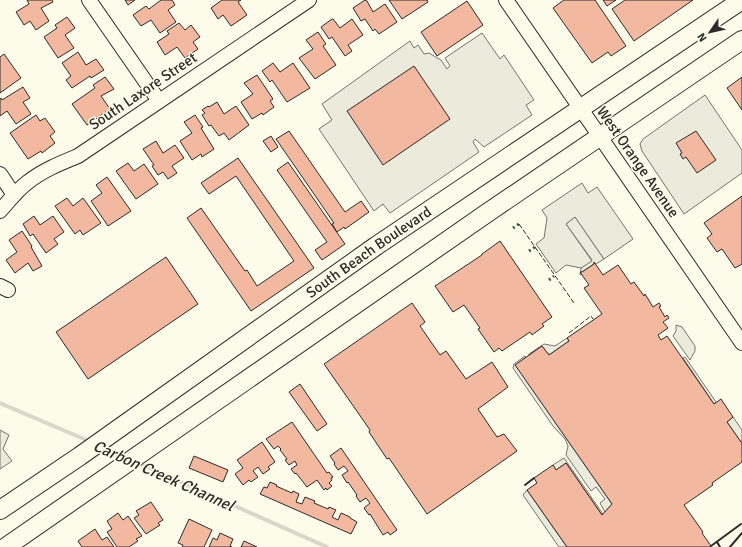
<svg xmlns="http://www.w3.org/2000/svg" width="742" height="547" font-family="Signika,sans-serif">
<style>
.green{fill:#ecebdb;stroke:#74746e}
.parking{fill:#eceadb;stroke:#74746e}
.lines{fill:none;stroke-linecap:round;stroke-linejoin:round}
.stream{stroke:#d8d7c9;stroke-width:4}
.building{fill:#f2b8a0;stroke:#2b2b2b}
.minor-casing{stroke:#2b2b2b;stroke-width:16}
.major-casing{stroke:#2b2b2b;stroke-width:20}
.minor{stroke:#fdfbea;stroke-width:14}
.major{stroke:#fdfbea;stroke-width:18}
.hedge{stroke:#34623c;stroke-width:3;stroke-dasharray:2 3;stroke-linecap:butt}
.fence{stroke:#2b2b2b;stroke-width:1;stroke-dasharray:5 2;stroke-linecap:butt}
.wall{stroke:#2b2b2b;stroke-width:2}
.labels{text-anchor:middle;stroke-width:3;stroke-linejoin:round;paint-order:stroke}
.street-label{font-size:15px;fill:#2b2b2b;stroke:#fdfbea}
.water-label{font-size:16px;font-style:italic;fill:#2b2b2b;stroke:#fdfbea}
</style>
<rect width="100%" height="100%" fill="#fdfbea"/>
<g class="green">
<polygon points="575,217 604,259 596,264 594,262 594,264 582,272 581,272 582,274 580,275 581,268 592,260 566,224"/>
<polygon points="676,325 682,327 695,346 695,351 690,360 673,336 676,331"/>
<polygon points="567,338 569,341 549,355 542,346 529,355 529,354 544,344 555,346"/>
<polygon points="525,356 526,357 516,365 612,504 605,512 600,503 605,499 596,487 591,491 566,455 568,446 565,439 553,426 513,368 514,364"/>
<polygon points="685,357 716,402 714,404 683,358"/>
<polygon points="733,417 742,430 742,442 741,442 727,422"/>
<polygon points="564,458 603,514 602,515 566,463 556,470 553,465"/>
<polygon points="527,490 567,547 559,547 523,495"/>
</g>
<g class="parking">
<polygon points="482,33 500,59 504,55 534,100 526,105 532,115 484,147 475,139 473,142 479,152 390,213 383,204 374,211 319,129 332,120 322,104 410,41 414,48 418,45 424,54 429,53 441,60 447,69 450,66 445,58"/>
<polygon points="705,95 742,150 742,173 684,214 642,151 640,144 643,139"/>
<polygon points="582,183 588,193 597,187 633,239 604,259 575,217 566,224 592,261 581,268 566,265 556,273 536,244 544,238 547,218 542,210"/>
<polygon points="0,430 9,435 3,449 12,461 0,469"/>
</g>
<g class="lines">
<g class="stream">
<polyline points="0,403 91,442"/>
<polyline points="101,447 126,458"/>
<polyline points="136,462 327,547"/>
</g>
</g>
<g class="building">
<polygon points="27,0 52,0 53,2 41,8 49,21 36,30 30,21 24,25 16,12 29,4"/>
<polygon points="125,0 135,0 128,5"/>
<polygon points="161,0 172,0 175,5 168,10 176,22 160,33 151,20 141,26 133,15 146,6 149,9"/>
<polygon points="222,0 241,0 238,2 247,15 231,26 223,15 218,19 211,8"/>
<polygon points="365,0 367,1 373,12 385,4 397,22 379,34 375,29 373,31 365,19 361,21 353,8"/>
<polygon points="389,0 427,0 428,2 402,19"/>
<polygon points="564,0 595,0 626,46 611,56 608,52 592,63 553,8"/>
<polygon points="603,0 616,0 607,6"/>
<polygon points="625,0 693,0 634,41 612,9"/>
<polygon points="467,1 483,25 437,56 421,32"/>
<polygon points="67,17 75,28 65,35 74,48 58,58 44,37 57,28 55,25"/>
<polygon points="332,19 333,19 340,28 352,19 363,35 348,45 352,51 345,56 332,37 329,39 321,27"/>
<polygon points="179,23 185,30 191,25 200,37 193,42 198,49 185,58 177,47 165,55 157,42 169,34 167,31"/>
<polygon points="318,32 326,44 323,46 336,65 315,79 299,58 313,49 306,40"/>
<polygon points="78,52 86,65 96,59 104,70 91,78 90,76 72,88 66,80 71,76 62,63"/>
<polygon points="4,54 21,78 0,93 0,57"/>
<polygon points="273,63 280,72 293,63 310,88 287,102 272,80 270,82 262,71"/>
<polygon points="414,66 450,119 383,165 347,111"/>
<polygon points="257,75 273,99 270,101 274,107 263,115 262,113 252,119 241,102 253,94 244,83"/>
<polygon points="105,77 114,89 101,96 110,109 87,125 72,104 95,88 93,85"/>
<polygon points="742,77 742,110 727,88"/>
<polygon points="23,87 30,98 23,102 31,114 16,124 7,111 0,116 0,99 1,98 2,100"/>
<polygon points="217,102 224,114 236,106 249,125 229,140 224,133 219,136 211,125 209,126 202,115 205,113 202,110 208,106 209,107"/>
<polygon points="36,115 40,121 45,118 55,132 50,136 55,143 42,153 41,151 28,159 10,133"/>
<polygon points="195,115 203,127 201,128 214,149 202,157 201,154 192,160 180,141 192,133 184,122"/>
<polygon points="289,131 345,212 361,201 369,212 345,229 344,227 337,232 332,224 334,223 276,139"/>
<polygon points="696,131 716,160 697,173 686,157 683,159 680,154 682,153 676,143"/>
<polygon points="271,136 278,147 271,152 263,141"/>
<polygon points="156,141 163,153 175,145 184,158 172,166 177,173 168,179 163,172 158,175 152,166 154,165 143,149"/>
<polygon points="238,158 314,268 251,311 187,218 201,208 245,271 247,270 257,286 294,261 236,176 209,194 201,183"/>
<polygon points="288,162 345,244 322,260 315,250 327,242 277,170"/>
<polygon points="128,163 134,171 144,164 158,184 136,199 116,171"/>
<polygon points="107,177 131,211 108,226 91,201 102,193 96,185"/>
<polygon points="742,196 742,264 735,268 722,249 717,252 707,238 712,234 704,223"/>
<polygon points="67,198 73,206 83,198 101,223 83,235 80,230 75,234 55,206"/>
<polygon points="34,216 40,225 53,216 64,232 54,239 58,244 46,253 33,234 30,236 23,224"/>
<polygon points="22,231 32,246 31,247 42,266 33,271 28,263 15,273 6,260 17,252 9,240"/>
<polygon points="500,241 552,317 542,324 544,326 532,335 530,332 502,351 499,348 494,352 478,329 480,328 464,305 453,312 435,286 482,255 482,254"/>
<polygon points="166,257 198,304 88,379 56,332"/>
<polygon points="594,262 603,275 618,265 631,284 634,282 644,296 645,294 653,307 659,303 661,306 659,307 665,317 667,315 669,318 663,322 668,328 658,335 661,340 667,336 714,404 721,399 733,417 727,422 741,442 742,442 742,462 712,483 713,485 684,505 703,532 702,533 711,546 709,547 567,547 527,490 537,483 534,478 553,465 556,470 566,463 602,515 612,504 515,365 542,346 549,355 569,341 567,338 602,314 584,288 589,285 580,272 582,272 594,264"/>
<polygon points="412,303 425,322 420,326 440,355 446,351 466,379 492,362 508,387 478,409 497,437 504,434 517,451 427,514 389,458 387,459 369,432 370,430 324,364"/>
<polygon points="300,384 327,424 317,431 289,392"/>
<polygon points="292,422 327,473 329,472 333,477 331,478 332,480 329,483 332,486 327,490 326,488 324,490 317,480 307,487 296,473 295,474 291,469 297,465 295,461 289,465 285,460 287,459 280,450 281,449 278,446 274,449 266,439"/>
<polygon points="262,442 275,462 268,467 270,469 263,474 258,467 253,471 258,477 251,482 249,480 243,485 235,474 243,468 237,460"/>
<polygon points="341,448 397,530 390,535 388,532 383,535 370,514 369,515 364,508 370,503 366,498 360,502 356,496 357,495 348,482 347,483 342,475 348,471 344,466 338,470 334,464 335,463 330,456"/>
<polygon points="194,456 228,470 223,482 189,468"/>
<polygon points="270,482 277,485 276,486 292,493 293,491 299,494 296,502 302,504 305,497 315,501 314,503 328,509 329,507 336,510 332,517 338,520 341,513 350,517 350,518 357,522 351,534 260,494 264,487 267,488"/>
<polygon points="151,502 163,520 158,523 160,525 146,534 134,518 139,515 136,511"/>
<polygon points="118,513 123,520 128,516 142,536 136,539 138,541 129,547 117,547 107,532 112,529 107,521"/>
<polygon points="189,519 212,530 204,547 182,547 183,545 178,543"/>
<polygon points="95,529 102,540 107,537 114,547 82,547 78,541"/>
<polygon points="220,533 233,539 230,546 232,547 209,547 213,538 217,540"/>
<polygon points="244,541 257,547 241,547"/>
</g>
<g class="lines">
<g class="minor-casing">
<g id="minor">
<polyline points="89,0 159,101"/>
<polyline points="506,0 742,343"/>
<polyline points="0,174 14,195"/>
<path d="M0 211C9 201 17 190 28 182 43 170 61 163 78 156L309 0"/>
<polyline points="0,286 8,290"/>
</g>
</g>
<g class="major-casing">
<g id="major">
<path id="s1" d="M0 510 80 456 376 246 742 0"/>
<polyline points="6,547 490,211 742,40"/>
</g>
</g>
<use href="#minor" class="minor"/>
<use href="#major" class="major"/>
<g class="hedge">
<polyline points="513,228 519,224"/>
<polyline points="529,251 535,247"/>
<polyline points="549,280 554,276"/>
</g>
<g class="fence">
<polyline points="519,224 574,303"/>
<polyline points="569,333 591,316 593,319"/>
</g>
<g class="wall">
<polyline points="525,485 534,478"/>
<polyline points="717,542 720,547"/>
<polyline points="711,546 741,524"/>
<polyline points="730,547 742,533"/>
</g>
</g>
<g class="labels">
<g class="street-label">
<text transform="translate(143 91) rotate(-34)" y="5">South Laxore Street</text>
<text transform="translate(638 162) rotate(55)" y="5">West Orange Avenue</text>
<text dy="5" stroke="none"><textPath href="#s1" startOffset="450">South Beach Boulevard</textPath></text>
</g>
<g class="water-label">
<text transform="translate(164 475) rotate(24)" y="6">Carbon Creek Channel</text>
</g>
</g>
<g transform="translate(710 32) rotate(236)" stroke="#fdfbea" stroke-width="3" paint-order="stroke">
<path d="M0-3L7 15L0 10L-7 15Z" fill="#2b2b2b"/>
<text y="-6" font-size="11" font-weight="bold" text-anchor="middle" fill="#2b2b2b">N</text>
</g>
</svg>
